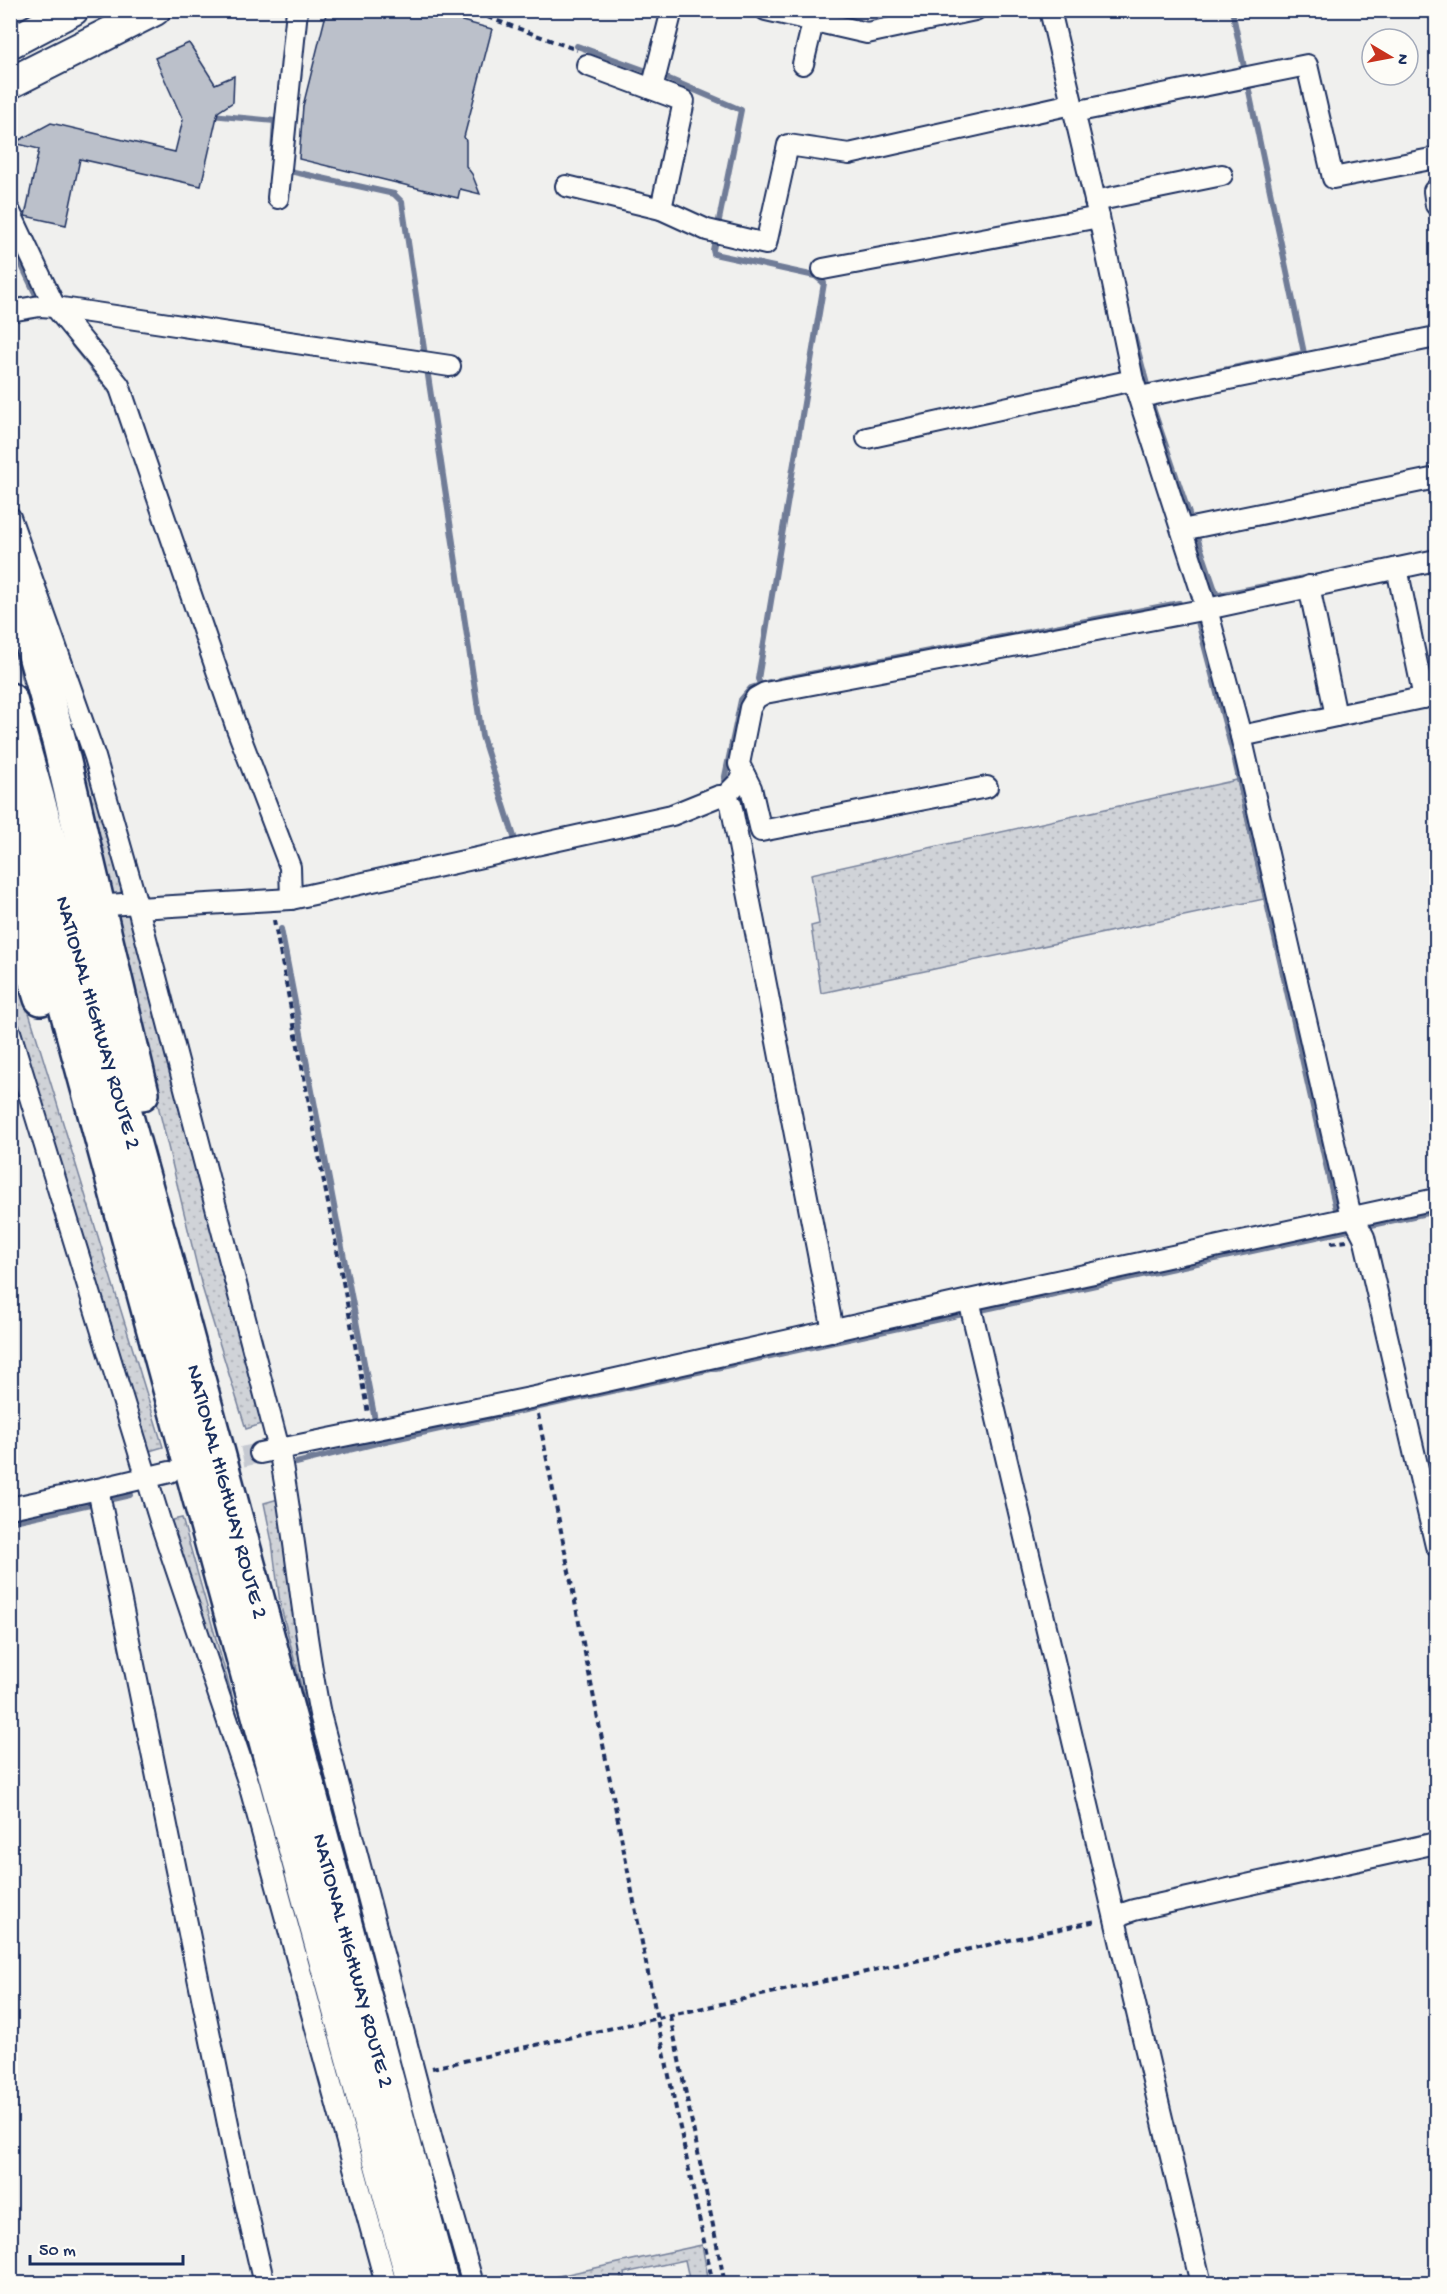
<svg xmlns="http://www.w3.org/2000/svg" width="1447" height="2294" font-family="'Gochi Hand',sans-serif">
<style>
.grass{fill:url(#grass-dots);stroke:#76819b;stroke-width:1.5}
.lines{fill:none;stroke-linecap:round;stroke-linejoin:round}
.stream{stroke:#6f7b97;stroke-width:6}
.building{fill:#bbc0ca;stroke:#1b2f5e;stroke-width:1.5}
.street-tunnel{stroke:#c5c9d1;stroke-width:20;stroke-dasharray:20 10;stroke-linecap:butt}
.street-casing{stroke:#1b2f5e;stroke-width:24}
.primary-casing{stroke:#1b2f5e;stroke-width:34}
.highway-casing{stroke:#1b2f5e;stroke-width:38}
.path{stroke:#1b2f5e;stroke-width:4;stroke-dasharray:6 4.5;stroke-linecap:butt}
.street{stroke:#fdfcf7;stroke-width:20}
.primary{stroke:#fdfcf7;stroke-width:30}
.highway{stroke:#fdfcf7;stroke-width:33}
.labels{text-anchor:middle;stroke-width:5;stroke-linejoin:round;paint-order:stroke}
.street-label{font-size:22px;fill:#1b2f5e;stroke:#fdfcf7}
</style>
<defs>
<pattern id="grass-dots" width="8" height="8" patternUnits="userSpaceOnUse" patternTransform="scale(1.5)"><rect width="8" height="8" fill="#d0d3d8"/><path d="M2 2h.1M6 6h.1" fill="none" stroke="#b2b5bc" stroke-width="1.8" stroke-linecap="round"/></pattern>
</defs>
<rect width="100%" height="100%" fill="#f0f0ee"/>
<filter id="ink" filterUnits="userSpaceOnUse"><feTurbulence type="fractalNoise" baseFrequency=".0167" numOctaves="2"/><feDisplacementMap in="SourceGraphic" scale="12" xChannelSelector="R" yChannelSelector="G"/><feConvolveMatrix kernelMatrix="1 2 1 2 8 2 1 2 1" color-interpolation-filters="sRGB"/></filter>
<g filter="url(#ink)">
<g class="grass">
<polygon points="10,611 98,958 11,641"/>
<polygon points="55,666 84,747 121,889 120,896 105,901"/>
<polygon points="1237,780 1264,899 821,993 811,926 819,924 811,874"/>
<polygon points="111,911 123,911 132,914 265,1423 246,1429 202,1287"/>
<polygon points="10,951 163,1447 146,1452 25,1060 11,1005"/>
<polygon points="282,1498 309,1708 306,1706 280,1603 272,1542 264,1503"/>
<polygon points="182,1518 238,1717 236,1722 168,1521"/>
<polygon points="702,2245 709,2283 690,2283 685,2260 624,2273 626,2283 526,2283"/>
</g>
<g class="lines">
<g class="stream">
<polyline points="482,10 483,11"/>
<polyline points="577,46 669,79 741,110 713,250 714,254 815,276 824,283 758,679 760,684"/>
<polyline points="211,115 275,121 273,155"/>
<polyline points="285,170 394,194 402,202 482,736 516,843"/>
<polyline points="10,241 35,293"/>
<polyline points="1132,328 1154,411 1217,596"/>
<polyline points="74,345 115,396"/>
<polyline points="1209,373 1304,353 1232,10"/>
<polyline points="1214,596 1309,577"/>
<polyline points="1197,618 1235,761 1336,1209"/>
<polyline points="779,680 1179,603"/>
<polyline points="730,788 724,781 741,700 751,688 769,682"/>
<polyline points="281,929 375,1420"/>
<polyline points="296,1463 381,1442 761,1358 1436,1211"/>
<polyline points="10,1522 130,1495"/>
</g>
</g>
<g class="building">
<polygon points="327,10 443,10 463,18 462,21 492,29 464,137 466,141 466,166 472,174 480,194 460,189 458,198 299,159 303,106"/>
<polygon points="189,43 215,84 234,76 233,102 218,112 201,186 80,159 66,225 25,216 39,149 14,143 51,123 175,152 183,120 155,58"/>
</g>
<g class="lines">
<polyline class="street-tunnel" points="213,1463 260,1453"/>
<g class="street-casing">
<g id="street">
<polyline points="766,10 867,33 975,10"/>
<polyline points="1050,10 1099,217 1133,380 1207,609 1241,736 1349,1208 1364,1237 1436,1546"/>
<polyline points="803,64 816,10"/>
<polyline points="587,65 684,101 661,209"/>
<polyline points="652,89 672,10"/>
<polyline points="1074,112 1307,65 1333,178 1436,158"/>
<polyline points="566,186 661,209 707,230 766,244 788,145 849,154 1072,104"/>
<polyline points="1434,191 1436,205"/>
<polyline points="278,198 297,10"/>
<polyline points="1095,201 1222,175"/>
<polyline points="10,212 55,307 119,385 236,726 290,867 291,899"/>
<polyline points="823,269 1099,217"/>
<polyline points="10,311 40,306 55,307 450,366"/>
<polyline points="1140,397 1436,337"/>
<polyline points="867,438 1133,380"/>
<path d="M10 517 95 757 138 908 279 1449C296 1537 302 1626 320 1714L432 2140 473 2284"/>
<polyline points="1182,530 1436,478"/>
<polyline points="1397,568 1424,698"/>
<polyline points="1309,586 1336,716"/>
<polyline points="1241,736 1436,695"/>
<polyline points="745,776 751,788 761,831 987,787"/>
<polyline points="725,796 745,776 739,764 750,708 756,698 765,693 1207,609 1436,560"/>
<polyline points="725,796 731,804 833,1331"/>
<polyline points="109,905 137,903"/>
<polyline points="138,908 291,899 672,815 719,796 725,796"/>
<polyline points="10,1032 161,1524 249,1784 386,2284"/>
<polyline points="969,1300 1201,2284"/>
<polyline points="260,1453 535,1397 969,1300 1436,1199"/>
<polyline points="98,1489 170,1472"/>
<polyline points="10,1508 98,1489 235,2158 264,2284"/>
<polyline points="1116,1916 1134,1910 1436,1843"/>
</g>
</g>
<g class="primary-casing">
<g id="primary">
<polyline points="10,43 73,10"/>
<polyline points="10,83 155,10"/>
</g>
</g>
<g class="highway-casing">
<g id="highway">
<polyline points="10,565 59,741 142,1093"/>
<polyline points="10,700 163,1249 442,2284"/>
<polyline points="10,802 414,2284"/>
<polyline points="10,898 41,998"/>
</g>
</g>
<g class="path">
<polyline points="468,10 577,50"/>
<polyline points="274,920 368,1413"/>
<polyline points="1331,1243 1347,1241"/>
<polyline points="538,1414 657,2019 713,2284"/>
<polyline points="670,2016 725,2284"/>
<polyline points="432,2068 1096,1921"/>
</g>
<use href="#street" class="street"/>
<use href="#primary" class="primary"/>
<use href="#highway" class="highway"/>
</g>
</g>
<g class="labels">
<g class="street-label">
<text transform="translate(100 1022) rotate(74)" y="8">NATIONAL HIGHWAY ROUTE 2</text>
<text transform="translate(229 1491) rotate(75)" y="8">NATIONAL HIGHWAY ROUTE 2</text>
<text transform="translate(355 1960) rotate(75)" y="8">NATIONAL HIGHWAY ROUTE 2</text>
</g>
</g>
<rect width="1447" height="2294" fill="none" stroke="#fdfcf7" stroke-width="36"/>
<rect x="18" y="18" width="1411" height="2258" fill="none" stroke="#1b2f5e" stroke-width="2" filter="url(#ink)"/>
<g transform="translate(1390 57) rotate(100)"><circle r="28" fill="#fdfcf7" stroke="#a3aaba" stroke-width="1.5"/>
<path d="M0-4.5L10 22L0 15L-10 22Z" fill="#c8321e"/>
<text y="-9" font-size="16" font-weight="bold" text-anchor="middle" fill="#1b2f5e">N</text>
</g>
<path d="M30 2255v9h153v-9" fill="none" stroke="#1b2f5e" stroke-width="3"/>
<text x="39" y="2255" font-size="18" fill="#1b2f5e" stroke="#fdfcf7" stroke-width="4.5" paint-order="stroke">50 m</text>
</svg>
